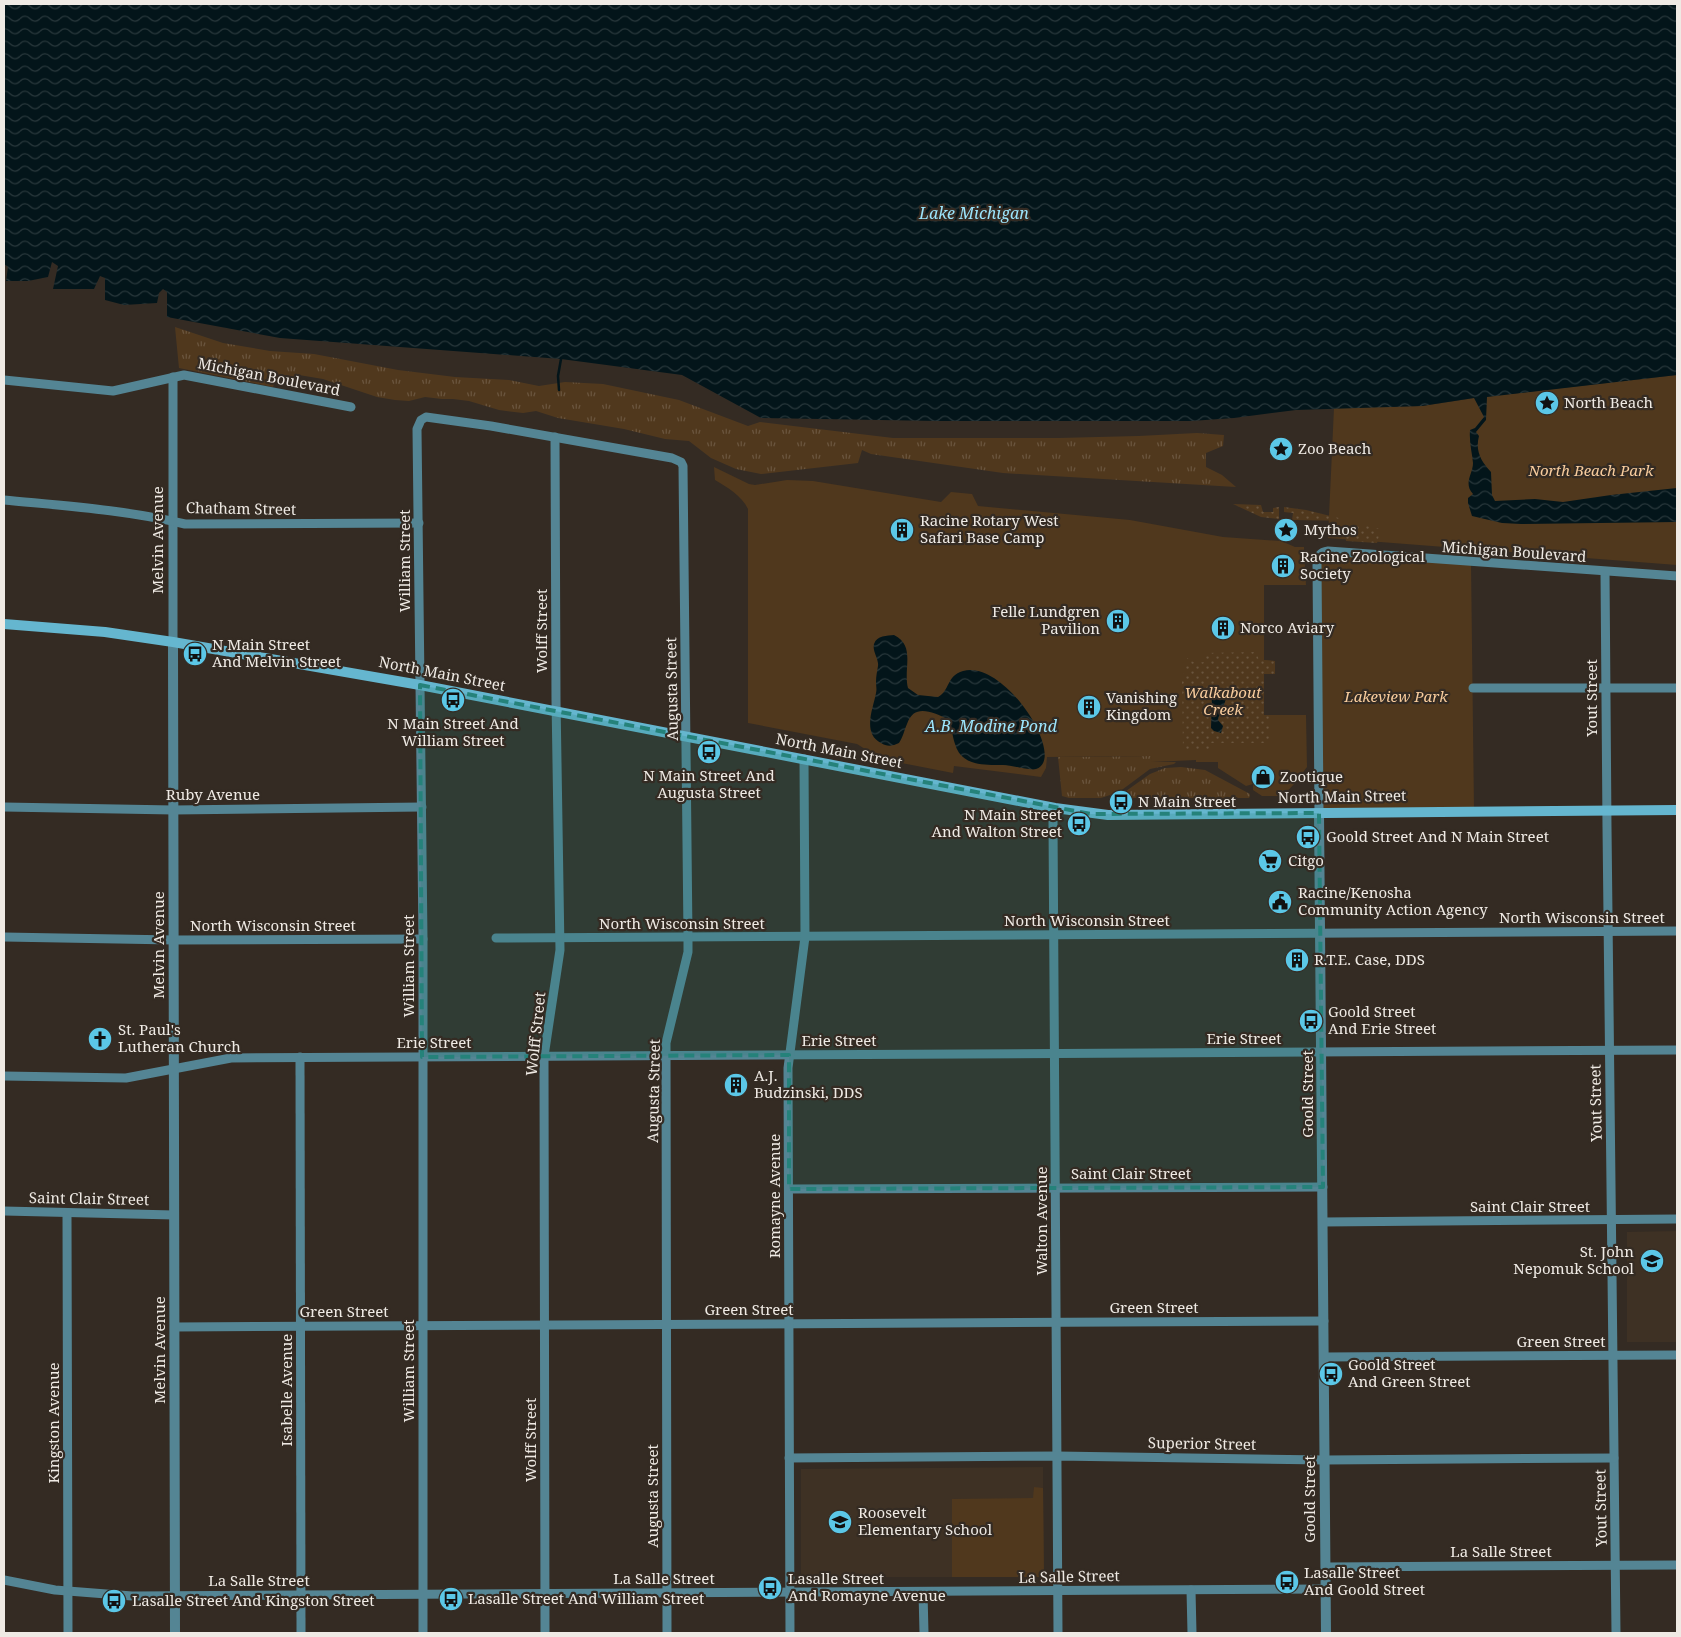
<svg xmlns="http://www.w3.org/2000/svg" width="1681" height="1637" font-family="'Noto Serif',serif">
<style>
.built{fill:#3e3124}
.grass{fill:url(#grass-tufts)}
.park{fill:#50381d}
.garden{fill:url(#garden-dots)}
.water{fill:url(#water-waves)}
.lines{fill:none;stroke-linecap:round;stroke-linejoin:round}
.stream{stroke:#03151a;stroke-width:2.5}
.minor{stroke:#548594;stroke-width:9}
.tertiary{stroke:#548594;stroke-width:10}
.secondary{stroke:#65b6cf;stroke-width:10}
.marked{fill:#25827a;fill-opacity:0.2;stroke:#25827a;stroke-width:4;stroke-dasharray:10 6;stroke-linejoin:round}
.labels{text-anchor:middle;stroke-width:4.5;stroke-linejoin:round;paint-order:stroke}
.street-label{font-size:15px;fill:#efeae4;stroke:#342b23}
.poi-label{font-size:15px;fill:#efeae4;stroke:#342b23;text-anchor:start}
.park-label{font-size:15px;font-style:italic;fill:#f8cc9d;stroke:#342b23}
.water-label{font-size:16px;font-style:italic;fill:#9ce5fc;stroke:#342b23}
</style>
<defs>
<pattern id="grass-tufts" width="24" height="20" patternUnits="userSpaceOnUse" patternTransform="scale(1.25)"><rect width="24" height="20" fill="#50381d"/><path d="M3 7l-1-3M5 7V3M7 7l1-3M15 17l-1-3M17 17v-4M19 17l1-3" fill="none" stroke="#6a553e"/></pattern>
<pattern id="garden-dots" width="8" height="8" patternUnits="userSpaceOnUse" patternTransform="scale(1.25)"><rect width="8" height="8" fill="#50381d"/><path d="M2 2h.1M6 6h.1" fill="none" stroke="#6a553e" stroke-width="1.8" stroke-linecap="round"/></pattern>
<pattern id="water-waves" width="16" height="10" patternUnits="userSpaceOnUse" patternTransform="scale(1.25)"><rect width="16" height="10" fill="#03151a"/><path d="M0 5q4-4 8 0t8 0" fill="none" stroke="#28373b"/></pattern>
</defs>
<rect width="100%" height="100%" fill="#342b23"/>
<g class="built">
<polygon points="1677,1231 1677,1342 1627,1342 1627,1232"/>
<polygon points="1043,1467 1044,1577 801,1577 801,1469"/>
</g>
<g class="grass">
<polygon points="175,327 223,343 270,351 314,354 398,370 455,377 509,380 539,386 565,382 603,384 679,400 748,426 760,422 893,438 1059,438 1139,436 1197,433 1224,435 1223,446 1206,453 1206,467 1222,475 1236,487 1003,473 871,454 862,450 858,463 761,474 736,469 711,458 689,441 665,439 624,429 558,418 536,411 523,413 499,410 469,401 453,399 442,399 425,397 409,401 395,400 377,397 323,379 299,375 276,380 273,387 179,368"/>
<polygon points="1152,756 1152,762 1176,762 1174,764 1150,769 1119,792 1101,798 1069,798 1062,796 1058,757"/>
<polygon points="1181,767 1205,770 1250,794 1250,796 1249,798 1119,798 1119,796 1150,774 1165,768"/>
</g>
<g class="park">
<polygon points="1677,375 1677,565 1328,538 1334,408 1422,406 1474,398"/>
<path d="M714 467 749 484 755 485 787 480 813 481 941 502 951 492 972 494 978 506 1130 520 1223 537 1281 541 1295 547H1304L1306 585H1264V660L1275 661V674H1264V715H1306L1307 767 1295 783 1283 796H1262L1253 790V784L1246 786 1218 768V762H1196V760L1152 762 1151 756 1047 757 1046 768 1041 777 954 766 953 773 881 759 857 744 748 723V509C742 496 727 487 715 480Z"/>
<polygon points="1319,554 1471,563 1474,811 1319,813"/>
<polygon points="1034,1487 1043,1488 1044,1577 952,1577 952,1499 1033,1498"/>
</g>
<g class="garden">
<polygon points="1233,504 1261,505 1263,512 1273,512 1273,508 1279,507 1279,519 1261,517"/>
<polygon points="1284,507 1306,510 1351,521 1292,520 1293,513 1284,512"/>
<polygon points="1345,525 1367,526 1381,529 1377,543 1346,541"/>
<polygon points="1256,652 1259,660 1275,661 1275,674 1264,674 1264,715 1270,716 1270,743 1210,743 1209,750 1183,750 1182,677 1185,671 1187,658 1195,663 1205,662 1204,653"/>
</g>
<g class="water">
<path d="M4 4H1677V375L1487 397 1486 420 1476 432 1479 436C1475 451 1481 461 1491 472L1492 495 1495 501 1535 499 1563 502 1611 495 1677 488V522L1521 524 1502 523 1472 516 1468 503V498L1473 494C1463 483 1473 474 1473 463 1472 452 1469 442 1470 430L1475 428 1484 417 1474 398 1422 406 1296 410 1234 418 1191 421H938L761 418 682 375 561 359 280 338 167 317V292L163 289 159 293 157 303 124 305 105 300V278L100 276 94 289H53L58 266 52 262 48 277 28 281H6L8 267 4 264Z"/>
<path d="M894 635C916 646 903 668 908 688L918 695 938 697C950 691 946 676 963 671 1005 659 1068 759 1036 769 1030 771 1012 765 1003 765 984 765 961 766 955 744 952 735 952 727 948 719 932 712 914 703 907 724 904 731 903 737 899 743 893 746 887 747 881 743 862 733 873 709 876 693 877 689 876 686 876 682 876 676 877 672 878 666 879 659 872 651 874 644 877 635 887 636 894 635Z"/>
<path d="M1218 689 1226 691C1227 705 1221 707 1218 720L1223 726 1221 733 1214 731 1211 728 1212 692Z"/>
</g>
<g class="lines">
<polyline class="stream" points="559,390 558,376 561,359"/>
<g class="minor">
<polyline points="173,377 173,642"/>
<polyline points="4,380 113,391 184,375 351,407"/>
<path d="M4 500C65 506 126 510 185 524L419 523"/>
<polyline points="1605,572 1607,827 1616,1633"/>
<polyline points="1473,688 1677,688"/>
<polyline points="4,807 174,810 422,807"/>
<polyline points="1055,808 1053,822 1058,1633"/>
<path d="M1319 813 1317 565C1317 557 1319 552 1328 551L1677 576"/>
<polyline points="4,937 174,940 423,939"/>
<polyline points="496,938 1677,931"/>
<polyline points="300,1057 301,1633"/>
<polyline points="4,1076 126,1078 231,1058 1677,1050"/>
<polyline points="789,1189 1323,1187"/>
<polyline points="4,1211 174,1215"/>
<polyline points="67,1213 68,1633"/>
<polyline points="1323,1222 1677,1219"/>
<polyline points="175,1327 1324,1321"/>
<polyline points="1324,1357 1677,1355"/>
<polyline points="789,1458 1057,1456 1325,1460 1614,1458"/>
<polyline points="1326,1567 1677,1565"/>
<polyline points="4,1580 55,1590 132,1596 1326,1589"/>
<polyline points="1191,1590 1192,1633"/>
<polyline points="923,1592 924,1633"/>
<polyline points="423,1633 423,939 417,429 421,420 426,417 491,426 672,458 681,462 683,466 688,937 688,952 666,1043 667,1633"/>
<polyline points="545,1633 544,1056 560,950 556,700 555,437"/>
<polyline points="790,1633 788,1068 805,937 804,759"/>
</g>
<g class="tertiary">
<polyline points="173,642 175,1633"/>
<polyline points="1319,813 1326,1633"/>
</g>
<polyline class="secondary" points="4,624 105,632 173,642 420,685 1055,808 1108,815 1677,810"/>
</g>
<path class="marked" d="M420 685 1091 814 1319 813 1323 1187 789 1189V1055L422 1057Z"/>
<defs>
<g id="sight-disc" transform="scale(1.25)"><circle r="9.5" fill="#5bc7e7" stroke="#342b23"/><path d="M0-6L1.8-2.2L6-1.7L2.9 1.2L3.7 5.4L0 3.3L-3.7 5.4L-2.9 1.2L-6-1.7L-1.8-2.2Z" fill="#111"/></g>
<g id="building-disc" transform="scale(1.25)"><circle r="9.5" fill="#5bc7e7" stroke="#342b23"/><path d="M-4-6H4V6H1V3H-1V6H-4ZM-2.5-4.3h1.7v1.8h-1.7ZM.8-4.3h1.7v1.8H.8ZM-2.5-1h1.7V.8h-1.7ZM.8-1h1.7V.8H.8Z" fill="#111"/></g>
<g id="bus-disc" transform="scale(1.25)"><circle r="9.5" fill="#5bc7e7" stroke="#342b23"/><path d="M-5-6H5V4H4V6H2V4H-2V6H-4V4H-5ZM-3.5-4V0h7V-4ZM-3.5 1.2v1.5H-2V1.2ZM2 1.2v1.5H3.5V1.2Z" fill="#111"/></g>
<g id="shop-disc" transform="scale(1.25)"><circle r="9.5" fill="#5bc7e7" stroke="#342b23"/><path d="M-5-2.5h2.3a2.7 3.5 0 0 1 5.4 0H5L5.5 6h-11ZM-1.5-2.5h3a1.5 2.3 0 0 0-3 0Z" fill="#111"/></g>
<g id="supermarket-disc" transform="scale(1.25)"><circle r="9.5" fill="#5bc7e7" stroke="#342b23"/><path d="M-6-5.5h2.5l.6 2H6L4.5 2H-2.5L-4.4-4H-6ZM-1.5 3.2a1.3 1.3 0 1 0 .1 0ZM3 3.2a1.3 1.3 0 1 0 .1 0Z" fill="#111"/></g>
<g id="civic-disc" transform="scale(1.25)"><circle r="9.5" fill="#5bc7e7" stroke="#342b23"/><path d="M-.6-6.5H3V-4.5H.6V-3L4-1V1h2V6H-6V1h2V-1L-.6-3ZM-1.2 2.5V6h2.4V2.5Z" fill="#111"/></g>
<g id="church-disc" transform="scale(1.25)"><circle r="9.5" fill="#5bc7e7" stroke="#342b23"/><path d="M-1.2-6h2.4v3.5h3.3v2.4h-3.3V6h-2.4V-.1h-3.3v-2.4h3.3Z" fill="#111"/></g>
<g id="school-disc" transform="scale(1.25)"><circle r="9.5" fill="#5bc7e7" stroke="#342b23"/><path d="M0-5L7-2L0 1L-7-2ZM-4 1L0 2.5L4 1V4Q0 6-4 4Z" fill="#111"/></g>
</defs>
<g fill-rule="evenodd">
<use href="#sight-disc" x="1547" y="403"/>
<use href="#sight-disc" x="1281" y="449"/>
<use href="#building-disc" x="902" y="530"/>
<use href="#sight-disc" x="1286" y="530"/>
<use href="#building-disc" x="1283" y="566"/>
<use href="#building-disc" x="1118" y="621"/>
<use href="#building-disc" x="1223" y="628"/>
<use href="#bus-disc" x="195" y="654"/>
<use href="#bus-disc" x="453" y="700"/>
<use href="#building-disc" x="1089" y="707"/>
<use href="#bus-disc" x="709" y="752"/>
<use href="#shop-disc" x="1263" y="777"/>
<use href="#bus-disc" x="1121" y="802"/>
<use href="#bus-disc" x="1079" y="824"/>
<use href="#bus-disc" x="1308" y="837"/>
<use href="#supermarket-disc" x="1270" y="861"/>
<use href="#civic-disc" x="1280" y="902"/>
<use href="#building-disc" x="1297" y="960"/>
<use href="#bus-disc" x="1311" y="1021"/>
<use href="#church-disc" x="100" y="1039"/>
<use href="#building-disc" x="736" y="1085"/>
<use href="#school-disc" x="1652" y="1261"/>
<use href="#bus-disc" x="1331" y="1374"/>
<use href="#school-disc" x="840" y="1522"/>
<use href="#bus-disc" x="1287" y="1582"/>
<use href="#bus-disc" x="770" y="1588"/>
<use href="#bus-disc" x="451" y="1599"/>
<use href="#bus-disc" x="114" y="1601"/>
</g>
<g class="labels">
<g class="street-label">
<text transform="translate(269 377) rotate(11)" y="5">Michigan Boulevard</text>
<text transform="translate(241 509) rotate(1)" y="5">Chatham Street</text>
<text transform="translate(158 540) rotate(-90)" y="5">Melvin Avenue</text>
<text transform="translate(1514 552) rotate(4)" y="5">Michigan Boulevard</text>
<text transform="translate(405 561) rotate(-90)" y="5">William Street</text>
<text transform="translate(542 631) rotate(-90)" y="5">Wolff Street</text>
<text transform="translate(442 674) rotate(11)" y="5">North Main Street</text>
<text transform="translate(672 689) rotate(-91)" y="5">Augusta Street</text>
<text transform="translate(1592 698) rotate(-90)" y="5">Yout Street</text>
<text transform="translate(839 751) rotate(11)" y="5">North Main Street</text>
<text x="213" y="800">Ruby Avenue</text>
<text transform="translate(1342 797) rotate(-1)" y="5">North Main Street</text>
<text x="1582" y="923">North Wisconsin Street</text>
<text x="1087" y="926">North Wisconsin Street</text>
<text x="682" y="929">North Wisconsin Street</text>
<text x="273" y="931">North Wisconsin Street</text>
<text transform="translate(159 945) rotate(-90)" y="5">Melvin Avenue</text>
<text transform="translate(409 966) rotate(-90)" y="5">William Street</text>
<text transform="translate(536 1034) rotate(-84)" y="5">Wolff Street</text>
<text x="1244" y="1044">Erie Street</text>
<text x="839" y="1046">Erie Street</text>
<text x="434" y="1048">Erie Street</text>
<text transform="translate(654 1091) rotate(-89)" y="5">Augusta Street</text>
<text transform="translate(1308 1094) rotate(-90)" y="5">Goold Street</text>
<text transform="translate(1596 1103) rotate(-91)" y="5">Yout Street</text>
<text x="1131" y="1179">Saint Clair Street</text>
<text transform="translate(775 1196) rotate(-90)" y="5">Romayne Avenue</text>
<text transform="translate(89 1199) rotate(1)" y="5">Saint Clair Street</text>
<text x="1530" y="1212">Saint Clair Street</text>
<text transform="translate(1042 1221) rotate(-90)" y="5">Walton Avenue</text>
<text x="1154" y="1313">Green Street</text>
<text x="749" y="1315">Green Street</text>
<text x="344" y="1317">Green Street</text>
<text x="1561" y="1347">Green Street</text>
<text transform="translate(160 1350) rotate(-90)" y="5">Melvin Avenue</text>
<text transform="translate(409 1371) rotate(-90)" y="5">William Street</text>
<text transform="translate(287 1390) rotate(-90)" y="5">Isabelle Avenue</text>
<text transform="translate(54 1423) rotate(-90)" y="5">Kingston Avenue</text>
<text transform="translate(531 1440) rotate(-90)" y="5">Wolff Street</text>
<text transform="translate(1202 1444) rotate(1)" y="5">Superior Street</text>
<text transform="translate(653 1496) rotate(-90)" y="5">Augusta Street</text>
<text transform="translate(1310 1499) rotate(-90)" y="5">Goold Street</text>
<text transform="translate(1601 1508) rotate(-91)" y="5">Yout Street</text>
<text x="1501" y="1557">La Salle Street</text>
<text transform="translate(1069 1577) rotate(-1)" y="5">La Salle Street</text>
<text x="664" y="1584">La Salle Street</text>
<text x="259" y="1586">La Salle Street</text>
</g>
<g class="poi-label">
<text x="1564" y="408">North Beach</text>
<text x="1298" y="454">Zoo Beach</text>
<text x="920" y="526">Racine Rotary West<tspan x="920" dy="17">Safari Base Camp</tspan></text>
<text x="1304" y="535">Mythos</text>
<text x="1300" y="562">Racine Zoological<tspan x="1300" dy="17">Society</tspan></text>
<text x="1100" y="617" text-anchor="end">Felle Lundgren<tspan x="1100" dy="17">Pavilion</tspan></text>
<text x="1240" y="633">Norco Aviary</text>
<text x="212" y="650">N Main Street<tspan x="212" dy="17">And Melvin Street</tspan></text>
<text x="1106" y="703">Vanishing<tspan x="1106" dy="17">Kingdom</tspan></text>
<text x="453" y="729" text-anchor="middle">N Main Street And<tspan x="453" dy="17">William Street</tspan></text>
<text x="709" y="781" text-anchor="middle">N Main Street And<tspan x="709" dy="17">Augusta Street</tspan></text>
<text x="1280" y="782">Zootique</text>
<text x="1138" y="807">N Main Street</text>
<text x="1062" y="820" text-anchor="end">N Main Street<tspan x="1062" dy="17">And Walton Street</tspan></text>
<text x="1326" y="842">Goold Street And N Main Street</text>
<text x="1288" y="866">Citgo</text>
<text x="1298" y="898">Racine/Kenosha<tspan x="1298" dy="17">Community Action Agency</tspan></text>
<text x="1314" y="965">R.T.E. Case, DDS</text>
<text x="1328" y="1017">Goold Street<tspan x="1328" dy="17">And Erie Street</tspan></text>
<text x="118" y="1035">St. Paul's<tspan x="118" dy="17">Lutheran Church</tspan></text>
<text x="754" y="1081">A.J.<tspan x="754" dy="17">Budzinski, DDS</tspan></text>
<text x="1634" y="1257" text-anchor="end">St. John<tspan x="1634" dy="17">Nepomuk School</tspan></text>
<text x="1348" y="1370">Goold Street<tspan x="1348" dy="17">And Green Street</tspan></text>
<text x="858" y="1518">Roosevelt<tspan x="858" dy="17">Elementary School</tspan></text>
<text x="1304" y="1578">Lasalle Street<tspan x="1304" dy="17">And Goold Street</tspan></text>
<text x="788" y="1584">Lasalle Street<tspan x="788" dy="17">And Romayne Avenue</tspan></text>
<text x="468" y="1604">Lasalle Street And William Street</text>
<text x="132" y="1606">Lasalle Street And Kingston Street</text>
</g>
<g class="park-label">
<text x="1591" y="476">North Beach Park</text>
<text x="1223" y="698">Walkabout<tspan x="1223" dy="17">Creek</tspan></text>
<text x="1396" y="702">Lakeview Park</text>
</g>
<g class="water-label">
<text x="974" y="219">Lake Michigan</text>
<text x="991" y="732">A.B. Modine Pond</text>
</g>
</g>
<rect width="1681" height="1637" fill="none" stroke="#efeae4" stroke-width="10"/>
</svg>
